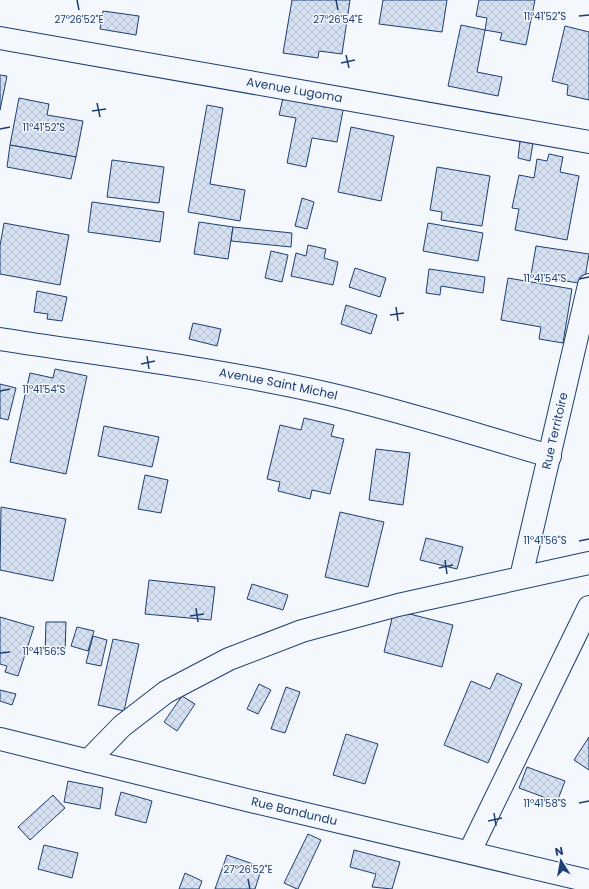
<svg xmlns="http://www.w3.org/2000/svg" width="589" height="889" font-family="Poppins,sans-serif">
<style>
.building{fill:url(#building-cross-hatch);stroke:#1d3f73}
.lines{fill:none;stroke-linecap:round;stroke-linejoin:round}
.street-casing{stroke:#1d3f73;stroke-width:24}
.street{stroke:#f4f7fb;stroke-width:22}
.ticks{fill:none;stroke:#1d3f73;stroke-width:1.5}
.labels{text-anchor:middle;stroke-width:3;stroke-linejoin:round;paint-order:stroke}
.street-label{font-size:12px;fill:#1d3f73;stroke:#f4f7fb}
.ticks-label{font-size:10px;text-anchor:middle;fill:#1d3f73;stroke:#f4f7fb;stroke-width:3;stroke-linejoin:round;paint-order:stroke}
</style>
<defs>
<pattern id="building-cross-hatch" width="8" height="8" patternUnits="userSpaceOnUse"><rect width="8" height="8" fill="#d5e0f0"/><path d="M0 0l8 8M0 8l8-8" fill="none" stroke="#b6c1d1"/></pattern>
</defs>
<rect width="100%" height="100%" fill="#f4f7fb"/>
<g class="building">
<polygon points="292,0 350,0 342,54 319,51 318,58 283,53"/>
<polygon points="383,0 447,0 442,32 379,24"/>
<polygon points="479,0 535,0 526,45 500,40 502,33 485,30 487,18 476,16"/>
<polygon points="103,11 139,16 136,35 100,29"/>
<polygon points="461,25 485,30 477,72 502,77 498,96 448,86"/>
<polygon points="565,26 589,32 589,100 567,95 568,85 552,81"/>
<polygon points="0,75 7,76 0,110"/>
<polygon points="284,94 344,105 337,142 312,138 306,167 287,163 296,118 279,115"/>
<polygon points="19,98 49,104 47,115 83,121 76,157 10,145"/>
<polygon points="207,105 223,108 210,184 245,190 240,221 188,212"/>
<polygon points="351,127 394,136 381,201 338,192"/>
<polygon points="520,141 533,143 530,161 518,158"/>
<polygon points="10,145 76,157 71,179 7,167"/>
<polygon points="549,154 563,157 560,172 579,176 567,240 515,230 519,209 512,208 519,175 534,178 537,159 547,161"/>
<polygon points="112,160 164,167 159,203 107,197"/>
<polygon points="437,167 490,176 482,226 441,220 442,212 430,210"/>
<polygon points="302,198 314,202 307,229 295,226"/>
<polygon points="92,202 164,212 160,242 88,232"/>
<polygon points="199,222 233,227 228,259 194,254"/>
<polygon points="4,223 69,235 60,285 0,274 0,246"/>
<polygon points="428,223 483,233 478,261 423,251"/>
<polygon points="233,227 292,233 291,247 231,241"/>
<polygon points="308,245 326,249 324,258 338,262 333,285 291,276 296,253 306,256"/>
<polygon points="536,246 589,254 584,284 531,275"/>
<polygon points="271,251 288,255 282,282 265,278"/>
<polygon points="355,268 386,278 380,297 349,287"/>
<polygon points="429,269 485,277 483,293 441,286 440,295 426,293"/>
<polygon points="508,278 572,289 563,343 539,339 541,327 501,320"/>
<polygon points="37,291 67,297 62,321 47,319 48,314 34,312"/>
<polygon points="346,305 377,315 371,334 341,324"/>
<polygon points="193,323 221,329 217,346 189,339"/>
<polygon points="55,369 87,376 66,474 10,462 30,373 53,378"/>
<polygon points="0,384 16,388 8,420 0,418"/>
<polygon points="304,418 334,425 331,436 344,439 330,494 312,490 310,499 278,491 280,482 267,479 280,425 301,430"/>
<polygon points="104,426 159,437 152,467 98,456"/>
<polygon points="376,449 410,453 403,505 369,500"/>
<polygon points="145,475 168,480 161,513 138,509"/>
<polygon points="1,507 66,519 53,581 0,570"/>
<polygon points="340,512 384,522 368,587 325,577"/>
<polygon points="426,538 463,547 457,569 420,560"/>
<polygon points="149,580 215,587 211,620 145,614"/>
<polygon points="252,584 288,595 283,610 247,599"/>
<polygon points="394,610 453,625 442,667 384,652"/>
<polygon points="0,617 34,627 18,676 5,672 7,666 0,664"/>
<polygon points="46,622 66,622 65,654 45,654"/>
<polygon points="77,627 94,631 88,651 71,646"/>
<polygon points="93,636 107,640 101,666 86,663"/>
<polygon points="113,639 139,644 124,711 98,705"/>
<polygon points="497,673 522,684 488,763 444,745 471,681 490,689"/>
<polygon points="259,684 271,690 258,714 247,709"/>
<polygon points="286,687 300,692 285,733 271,729"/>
<polygon points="0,690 16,694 12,705 0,701"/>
<polygon points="182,696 195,704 177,731 164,722"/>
<polygon points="346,734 378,744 365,784 333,775"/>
<polygon points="589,737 589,770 574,760"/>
<polygon points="527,767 565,781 557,802 519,788"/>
<polygon points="68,781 103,788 100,809 64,802"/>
<polygon points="121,792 152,801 146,823 115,815"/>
<polygon points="53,795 65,808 30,840 18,827"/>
<polygon points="308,834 321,840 298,889 297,889 284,883"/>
<polygon points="44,845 78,853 72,878 38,869"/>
<polygon points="354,850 400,862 392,889 372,887 376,874 350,867"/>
<polygon points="227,855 262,867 255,889 215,889"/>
<polygon points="185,873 202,881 199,889 179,889"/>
</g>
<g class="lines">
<g class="street-casing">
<g id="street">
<path id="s1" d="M0 38 589 142"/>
<path id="s2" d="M0 339C110 356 220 369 329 394 403 411 477 435 550 456"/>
<path id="s3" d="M521 577 589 285"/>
<path id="s4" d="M0 739 255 802 589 881"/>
<polyline points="88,761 122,726 166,692 229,659 302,631 398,605 589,563"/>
<polyline points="470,851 589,607"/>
</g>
</g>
<use href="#street" class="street"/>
</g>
<path class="ticks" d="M77 0 79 10M336 0 338 10M579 16 589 15M346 55 349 68M341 63 355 60M97 103 100 117M92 111 106 109M0 129 10 127M579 279 589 277M396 307 398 321M390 315 404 313M147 356 149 369M141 364 155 361M0 391 10 389M579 541 589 539M445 560 447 574M439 568 453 565M196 608 198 622M190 616 204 614M0 653 10 652M579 803 589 801M494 813 496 826M488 821 502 818M248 879 250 889"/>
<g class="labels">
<g class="street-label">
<text dy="4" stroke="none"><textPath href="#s1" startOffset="299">Avenue Lugoma</textPath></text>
<text dy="4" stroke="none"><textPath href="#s2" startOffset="282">Avenue Saint Michel</textPath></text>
<text dy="4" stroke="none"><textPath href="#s3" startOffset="150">Rue Territoire</textPath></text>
<text dy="4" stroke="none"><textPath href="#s4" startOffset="303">Rue Bandundu</textPath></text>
</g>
</g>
<g class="ticks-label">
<text x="545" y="20">11°41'52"S</text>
<text x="79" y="23">27°26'52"E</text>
<text x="338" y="23">27°26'54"E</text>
<text x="44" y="131">11°41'52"S</text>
<text x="545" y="282">11°41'54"S</text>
<text x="44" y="393">11°41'54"S</text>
<text x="545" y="544">11°41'56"S</text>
<text x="44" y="655">11°41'56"S</text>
<text x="545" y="807">11°41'58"S</text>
<text x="248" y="873">27°26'52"E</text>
</g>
<g transform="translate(561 861) rotate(349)" stroke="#f4f7fb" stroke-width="3" paint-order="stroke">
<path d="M0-3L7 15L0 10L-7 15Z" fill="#1d3f73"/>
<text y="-6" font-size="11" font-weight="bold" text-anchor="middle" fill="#1d3f73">N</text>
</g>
</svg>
